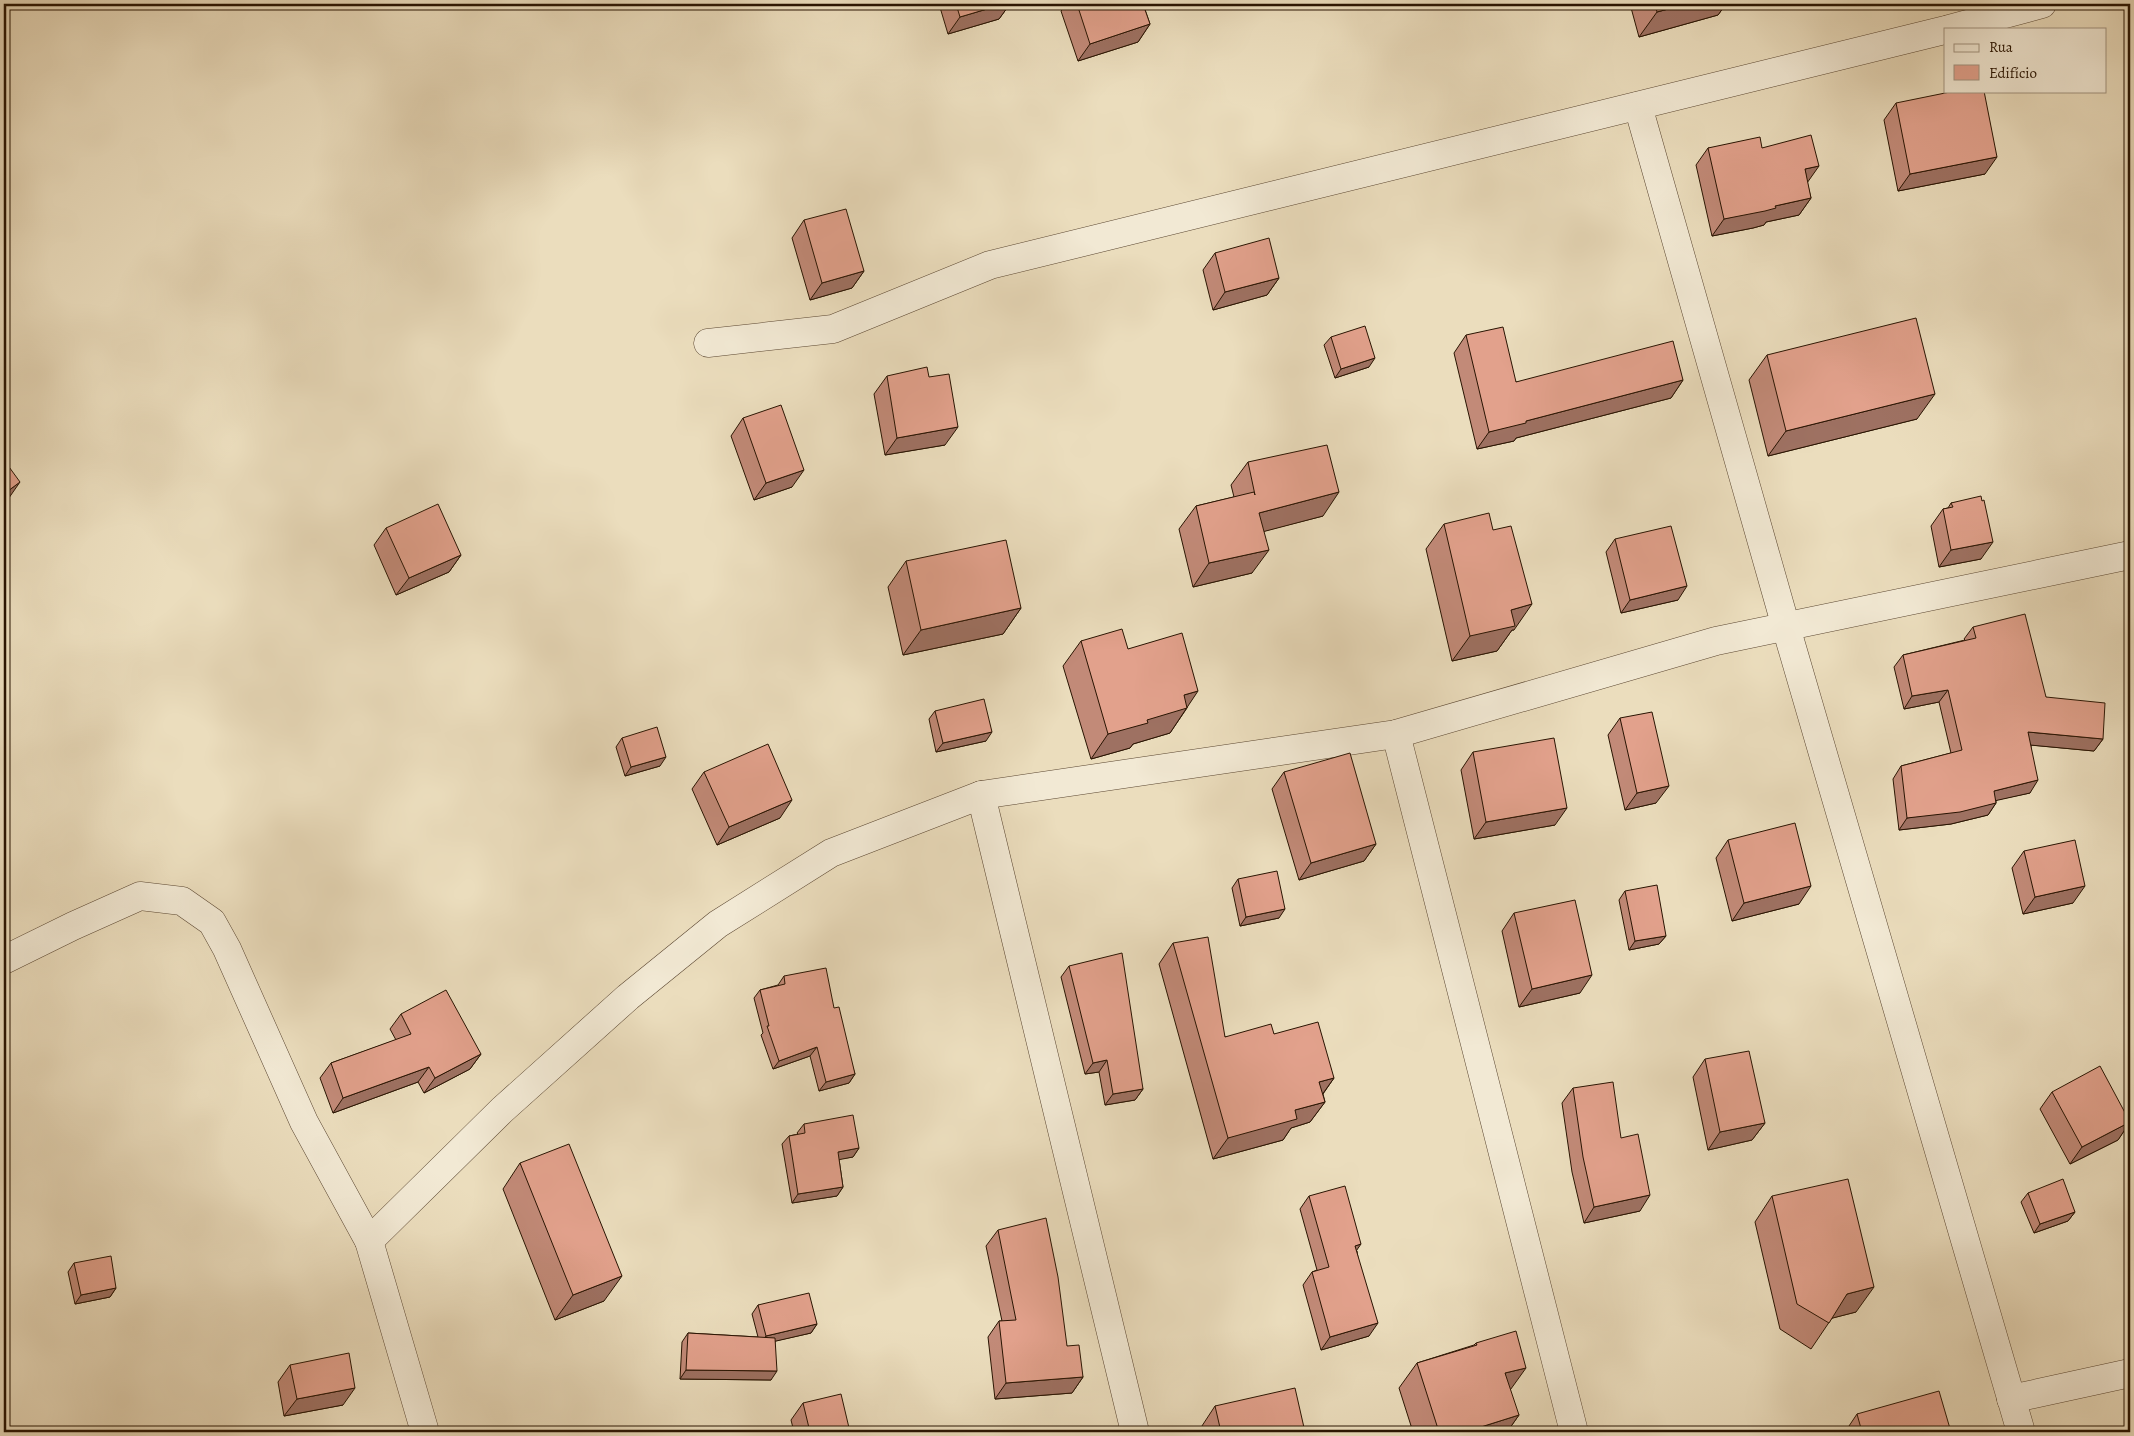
<svg xmlns="http://www.w3.org/2000/svg" width="2134" height="1436" font-family="Alegreya,serif">
<style>
.lines{fill:none;stroke-linecap:round;stroke-linejoin:round}
.street-casing{stroke:#5a4631;stroke-width:29}
.street{stroke:#f2e9d4;stroke-width:28}
.wall{fill:#c28a78;stroke:#291402}
.shaded-wall{fill:#9e7162;stroke:#291402}
.building{fill:#e2a18c;stroke:#291402}
</style>
<rect width="100%" height="100%" fill="#ebddbd"/>
<filter id="stains"><feTurbulence type="fractalNoise" baseFrequency=".004" numOctaves="4"/><feColorMatrix values="0 0 0 0 .2 0 0 0 0 .09 0 0 0 0 .02 0 0 0 .5 -.17"/></filter>
<radialGradient id="worn" r=".72"><stop offset=".6" stop-color="#630" stop-opacity="0"/><stop offset="1" stop-color="#630" stop-opacity=".3"/></radialGradient>
<g class="lines">
<g class="street-casing">
<g id="street">
<polyline points="1949,29 2042,4"/>
<polyline points="1638,106 1786,627 2021,1432"/>
<polyline points="708,343 833,329 990,265 1945,30"/>
<polyline points="1396,734 1574,1432"/>
<polyline points="981,795 1135,1432"/>
<polyline points="4,960 73,926 140,896 182,901 212,922 227,949 304,1122 369,1241 425,1432"/>
<polyline points="369,1241 502,1110 628,997 718,924 831,853 981,795 1396,734 1716,641 2130,555"/>
<polyline points="2011,1399 2130,1373"/>
</g>
</g>
<use href="#street" class="street"/>
</g>
<g class="wall">
<polygon points="939,4 1010,4 999,19 948,34"/>
<polygon points="1066,4 1143,4 1150,24 1138,42 1078,61 1061,11"/>
<polygon points="1630,4 1726,4 1718,15 1639,37"/>
<polygon points="1896,103 1985,174 1898,191 1884,120"/>
<polygon points="1708,148 1762,148 1807,182 1811,198 1799,215 1766,222 1764,225 1753,228 1712,236 1696,165"/>
<polygon points="804,220 864,271 852,288 810,300 792,238"/>
<polygon points="1215,253 1279,278 1267,295 1213,310 1203,270"/>
<polygon points="1466,335 1516,382 1683,380 1671,398 1516,438 1514,441 1477,449 1454,353"/>
<polygon points="1331,337 1369,367 1335,378 1324,345"/>
<polygon points="1767,355 1917,419 1768,456 1749,380"/>
<polygon points="887,376 945,445 885,455 874,394"/>
<polygon points="743,418 792,487 754,500 731,436"/>
<polygon points="1248,462 1323,516 1264,531 1252,573 1193,587 1179,529 1196,506 1234,497 1231,485"/>
<polygon points="1982,501 1981,559 1939,567 1931,526 1943,509 1948,508 1951,503"/>
<polygon points="1444,524 1514,630 1512,630 1497,651 1452,661 1426,549"/>
<polygon points="386,528 461,555 449,572 396,595 374,545"/>
<polygon points="1615,539 1678,600 1621,613 1606,552"/>
<polygon points="906,561 1021,608 1003,634 903,655 888,587"/>
<polygon points="1973,627 2046,697 2103,739 2094,751 2031,745 2030,793 1996,800 1996,803 1988,815 1951,824 1899,830 1893,779 1901,766 1951,753 1939,702 1904,709 1894,667 1903,655 1965,640 1964,639"/>
<polygon points="1081,641 1128,649 1187,707 1187,708 1170,733 1133,744 1130,748 1091,759 1063,666"/>
<polygon points="935,711 986,741 936,752 929,719"/>
<polygon points="1620,718 1656,803 1625,810 1608,735"/>
<polygon points="622,738 660,766 625,776 616,747"/>
<polygon points="1473,752 1555,825 1474,839 1461,770"/>
<polygon points="704,772 780,818 717,845 692,789"/>
<polygon points="1284,772 1376,844 1364,861 1299,880 1272,789"/>
<polygon points="1728,840 1799,904 1732,921 1716,858"/>
<polygon points="2024,851 2073,903 2023,914 2012,868"/>
<polygon points="1238,879 1279,918 1240,926 1232,888"/>
<polygon points="1625,891 1666,936 1659,944 1629,950 1619,900"/>
<polygon points="1514,913 1580,993 1519,1007 1502,931"/>
<polygon points="1173,943 1225,1037 1274,1034 1334,1078 1323,1094 1325,1102 1310,1122 1291,1128 1283,1140 1213,1159 1159,964"/>
<polygon points="1069,966 1143,1089 1135,1100 1105,1105 1099,1072 1085,1074 1061,977"/>
<polygon points="784,976 834,1008 855,1074 849,1083 819,1091 810,1056 773,1069 761,1035 763,1033 754,998 760,990 778,985"/>
<polygon points="401,1014 481,1054 470,1069 424,1093 418,1082 333,1113 320,1078 331,1063 396,1040 390,1029"/>
<polygon points="1705,1059 1765,1123 1752,1140 1708,1150 1693,1077"/>
<polygon points="1573,1088 1640,1211 1584,1223 1572,1172 1562,1103"/>
<polygon points="2052,1092 2130,1122 2118,1140 2070,1164 2040,1109"/>
<polygon points="804,1124 859,1148 853,1157 839,1159 843,1187 837,1196 792,1203 782,1144 789,1136 798,1134 797,1133"/>
<polygon points="520,1163 604,1301 555,1320 503,1189"/>
<polygon points="2028,1193 2075,1212 2068,1221 2034,1233 2021,1202"/>
<polygon points="1309,1196 1357,1251 1369,1336 1321,1350 1303,1285 1312,1272 1317,1270 1300,1209"/>
<polygon points="1772,1196 1856,1312 1832,1318 1811,1349 1780,1329 1755,1222"/>
<polygon points="998,1230 1067,1346 1083,1377 1072,1393 995,1399 988,1337 999,1321 1002,1321 986,1246"/>
<polygon points="74,1263 116,1288 110,1297 75,1304 68,1272"/>
<polygon points="758,1305 817,1324 811,1333 775,1341 771,1380 680,1379 682,1342 688,1333 758,1337 752,1314"/>
<polygon points="1476,1343 1519,1415 1507,1432 1413,1432 1399,1388 1417,1363 1474,1345"/>
<polygon points="290,1365 343,1405 284,1416 278,1382"/>
<polygon points="803,1403 850,1432 794,1432 791,1420"/>
<polygon points="1215,1406 1305,1432 1198,1432"/>
<polygon points="1857,1414 1951,1432 1845,1432"/>
</g>
<g class="shaded-wall">
<polygon points="1004,4 1010,4 999,19 948,34 960,17"/>
<polygon points="1687,4 1726,4 1718,15 1639,37 1657,12"/>
<polygon points="1150,24 1138,42 1078,61 1090,44"/>
<polygon points="1997,157 1985,174 1898,191 1910,174"/>
<polygon points="1819,166 1807,183 1805,169"/>
<polygon points="1811,198 1799,215 1766,222 1764,225 1753,228 1712,236 1724,219 1775,206"/>
<polygon points="864,271 852,288 810,300 822,283"/>
<polygon points="1279,278 1267,295 1213,310 1225,292"/>
<polygon points="1375,358 1369,367 1335,378 1341,369"/>
<polygon points="1683,380 1671,398 1516,438 1514,441 1477,449 1489,432 1526,421"/>
<polygon points="1935,394 1917,419 1768,456 1786,431"/>
<polygon points="958,427 945,445 885,455 897,438"/>
<polygon points="804,470 792,487 754,500 766,483"/>
<polygon points="20,482 4,505 4,494"/>
<polygon points="1339,492 1323,516 1243,537 1259,513"/>
<polygon points="1993,542 1981,559 1939,567 1951,550"/>
<polygon points="1269,550 1252,573 1193,587 1209,563"/>
<polygon points="461,555 449,572 396,595 409,578"/>
<polygon points="1687,586 1678,600 1621,613 1630,600"/>
<polygon points="1532,604 1514,630 1512,630 1497,651 1452,661 1470,636 1511,610"/>
<polygon points="1021,608 1003,634 903,655 921,630"/>
<polygon points="1948,690 1939,702 1904,709 1912,696"/>
<polygon points="1198,691 1170,733 1133,744 1130,748 1091,759 1108,734 1147,720 1184,695"/>
<polygon points="992,732 986,741 936,752 943,743"/>
<polygon points="2028,732 2103,739 2094,751 2019,744"/>
<polygon points="666,757 660,766 625,776 631,767"/>
<polygon points="2038,780 2030,793 1985,803 1994,791"/>
<polygon points="1669,786 1656,803 1625,810 1637,793"/>
<polygon points="792,800 780,818 717,845 729,827"/>
<polygon points="1996,803 1988,815 1951,824 1899,830 1907,818"/>
<polygon points="1567,808 1555,825 1474,839 1486,822"/>
<polygon points="1376,844 1364,861 1299,880 1311,863"/>
<polygon points="1811,886 1799,904 1732,921 1744,903"/>
<polygon points="2085,886 2073,903 2023,914 2035,897"/>
<polygon points="1285,909 1279,918 1240,926 1246,917"/>
<polygon points="1666,936 1659,944 1629,950 1635,941"/>
<polygon points="1592,975 1580,993 1519,1007 1532,989"/>
<polygon points="817,1047 810,1056 773,1069 779,1061"/>
<polygon points="481,1054 470,1069 424,1093 435,1078"/>
<polygon points="1107,1060 1099,1072 1085,1074 1093,1063"/>
<polygon points="429,1067 418,1082 333,1113 343,1098"/>
<polygon points="855,1074 849,1083 819,1091 826,1082"/>
<polygon points="1334,1078 1319,1099 1319,1082"/>
<polygon points="1143,1089 1135,1100 1105,1105 1113,1094"/>
<polygon points="1325,1102 1310,1122 1291,1128 1283,1140 1213,1159 1228,1138 1295,1110"/>
<polygon points="2130,1122 2118,1140 2070,1164 2082,1147"/>
<polygon points="1765,1123 1752,1140 1708,1150 1720,1132"/>
<polygon points="859,1148 853,1157 832,1161 838,1152"/>
<polygon points="843,1187 837,1196 792,1203 798,1194"/>
<polygon points="1650,1195 1640,1211 1584,1223 1594,1207"/>
<polygon points="2075,1212 2068,1221 2034,1233 2040,1224"/>
<polygon points="1361,1244 1352,1257 1355,1246"/>
<polygon points="622,1276 604,1301 555,1320 573,1295"/>
<polygon points="1874,1287 1856,1312 1829,1319 1847,1294"/>
<polygon points="116,1288 110,1297 75,1304 81,1295"/>
<polygon points="1378,1323 1369,1336 1321,1350 1330,1337"/>
<polygon points="817,1324 811,1333 759,1345 766,1336"/>
<polygon points="1526,1368 1508,1393 1505,1373"/>
<polygon points="686,1370 777,1371 771,1380 680,1379"/>
<polygon points="1083,1377 1072,1393 995,1399 1006,1383"/>
<polygon points="355,1388 343,1405 284,1416 297,1399"/>
<polygon points="1519,1415 1507,1432 1465,1432"/>
</g>
<g class="building">
<polygon points="956,4 1004,4 960,17"/>
<polygon points="1077,4 1143,4 1150,24 1090,44"/>
<polygon points="1655,4 1687,4 1657,12"/>
<polygon points="1955,91 1984,91 1997,157 1910,174 1896,103"/>
<polygon points="1811,135 1819,166 1805,169 1811,198 1775,206 1776,208 1765,211 1724,219 1708,148 1760,137 1762,148"/>
<polygon points="846,209 864,271 822,283 804,220"/>
<polygon points="1269,238 1279,278 1225,292 1215,253"/>
<polygon points="1916,318 1935,394 1786,431 1767,355"/>
<polygon points="1365,326 1375,358 1341,369 1331,337"/>
<polygon points="1503,327 1516,382 1673,341 1683,380 1526,421 1526,423 1489,432 1466,335"/>
<polygon points="927,367 929,377 949,374 958,427 897,438 887,376"/>
<polygon points="781,405 804,470 766,483 743,418"/>
<polygon points="1327,445 1339,492 1259,513 1269,550 1209,563 1196,506 1254,492 1255,495 1248,462"/>
<polygon points="4,460 20,482 4,494"/>
<polygon points="1981,496 1982,501 1984,500 1993,542 1951,550 1943,509 1953,507 1951,503"/>
<polygon points="438,504 461,555 409,578 386,528"/>
<polygon points="1489,513 1493,530 1511,526 1532,604 1511,610 1515,626 1470,636 1444,524"/>
<polygon points="1671,526 1687,586 1630,600 1615,539"/>
<polygon points="1006,540 1021,608 921,630 906,561"/>
<polygon points="2025,614 2046,697 2105,703 2103,739 2028,732 2038,780 1994,791 1996,803 1960,812 1907,818 1901,766 1962,750 1948,690 1912,696 1903,655 1976,638 1973,627"/>
<polygon points="1122,629 1128,649 1182,633 1198,691 1184,695 1187,708 1147,720 1148,723 1108,734 1081,641"/>
<polygon points="984,699 992,732 943,743 935,711"/>
<polygon points="1652,712 1669,786 1637,793 1620,718"/>
<polygon points="657,727 666,757 631,767 622,738"/>
<polygon points="1554,738 1567,808 1486,822 1473,752"/>
<polygon points="768,744 792,800 729,827 704,772"/>
<polygon points="1350,753 1376,844 1311,863 1284,772"/>
<polygon points="1795,823 1811,886 1744,903 1728,840"/>
<polygon points="2075,840 2085,886 2035,897 2024,851"/>
<polygon points="1277,871 1285,909 1246,917 1238,879"/>
<polygon points="1657,885 1666,936 1635,941 1625,891"/>
<polygon points="1575,900 1592,975 1532,989 1514,913"/>
<polygon points="1208,937 1225,1037 1271,1024 1274,1034 1318,1022 1334,1078 1319,1082 1325,1102 1295,1110 1297,1119 1228,1138 1173,943"/>
<polygon points="1122,953 1143,1089 1113,1094 1107,1060 1093,1063 1069,966"/>
<polygon points="826,968 834,1008 839,1007 855,1074 826,1082 817,1047 779,1061 767,1026 769,1026 760,990 785,984 784,976"/>
<polygon points="446,990 481,1054 435,1078 429,1067 343,1098 331,1063 411,1034 401,1014"/>
<polygon points="1749,1051 1765,1123 1720,1132 1705,1059"/>
<polygon points="2100,1066 2130,1122 2082,1147 2052,1092"/>
<polygon points="1613,1082 1621,1138 1638,1134 1650,1195 1594,1207 1583,1157 1573,1088"/>
<polygon points="853,1115 859,1148 838,1152 843,1187 798,1194 789,1136 805,1133 804,1124"/>
<polygon points="569,1144 622,1276 573,1295 520,1163"/>
<polygon points="1848,1179 1874,1287 1847,1294 1829,1323 1797,1304 1772,1196"/>
<polygon points="2063,1179 2075,1212 2040,1224 2028,1193"/>
<polygon points="1345,1186 1361,1244 1355,1246 1378,1323 1330,1337 1312,1272 1329,1267 1309,1196"/>
<polygon points="1046,1218 1058,1277 1067,1346 1079,1345 1083,1377 1006,1383 999,1321 1016,1320 998,1230"/>
<polygon points="111,1256 116,1288 81,1295 74,1263"/>
<polygon points="809,1293 817,1324 766,1336 758,1305"/>
<polygon points="1516,1331 1526,1368 1505,1373 1519,1415 1465,1432 1439,1432 1417,1363 1477,1345 1476,1343"/>
<polygon points="688,1333 775,1338 777,1371 686,1370"/>
<polygon points="349,1353 355,1388 297,1399 290,1365"/>
<polygon points="1295,1388 1305,1432 1221,1432 1215,1406"/>
<polygon points="1939,1391 1951,1432 1862,1432 1857,1414"/>
<polygon points="841,1394 850,1432 810,1432 803,1403"/>
</g>
<rect width="2134" height="1436" fill="none" stroke="#ebddbd" stroke-width="20"/>
<rect x="5" y="5" width="2124" height="1426" fill="none" stroke="#291402" stroke-width="2.5"/>
<rect x="10" y="10" width="2114" height="1416" fill="none" stroke="#291402"/>
<rect x="1944" y="28" width="162" height="65" fill="#f2e9d4" stroke="#a29480"/>
<rect x="1954" y="44" width="25" height="8" fill="#f2e9d4" stroke="#a29480"/>
<text x="1989" y="52" font-size="15" fill="#291402">Rua</text>
<rect x="1954" y="65" width="25" height="15" fill="#e2a18c" stroke="#a29480"/>
<text x="1989" y="78" font-size="15" fill="#291402">Edifício</text>
<rect width="100%" height="100%" filter="url(#stains)"/>
<rect width="100%" height="100%" fill="url(#worn)"/>
</svg>
